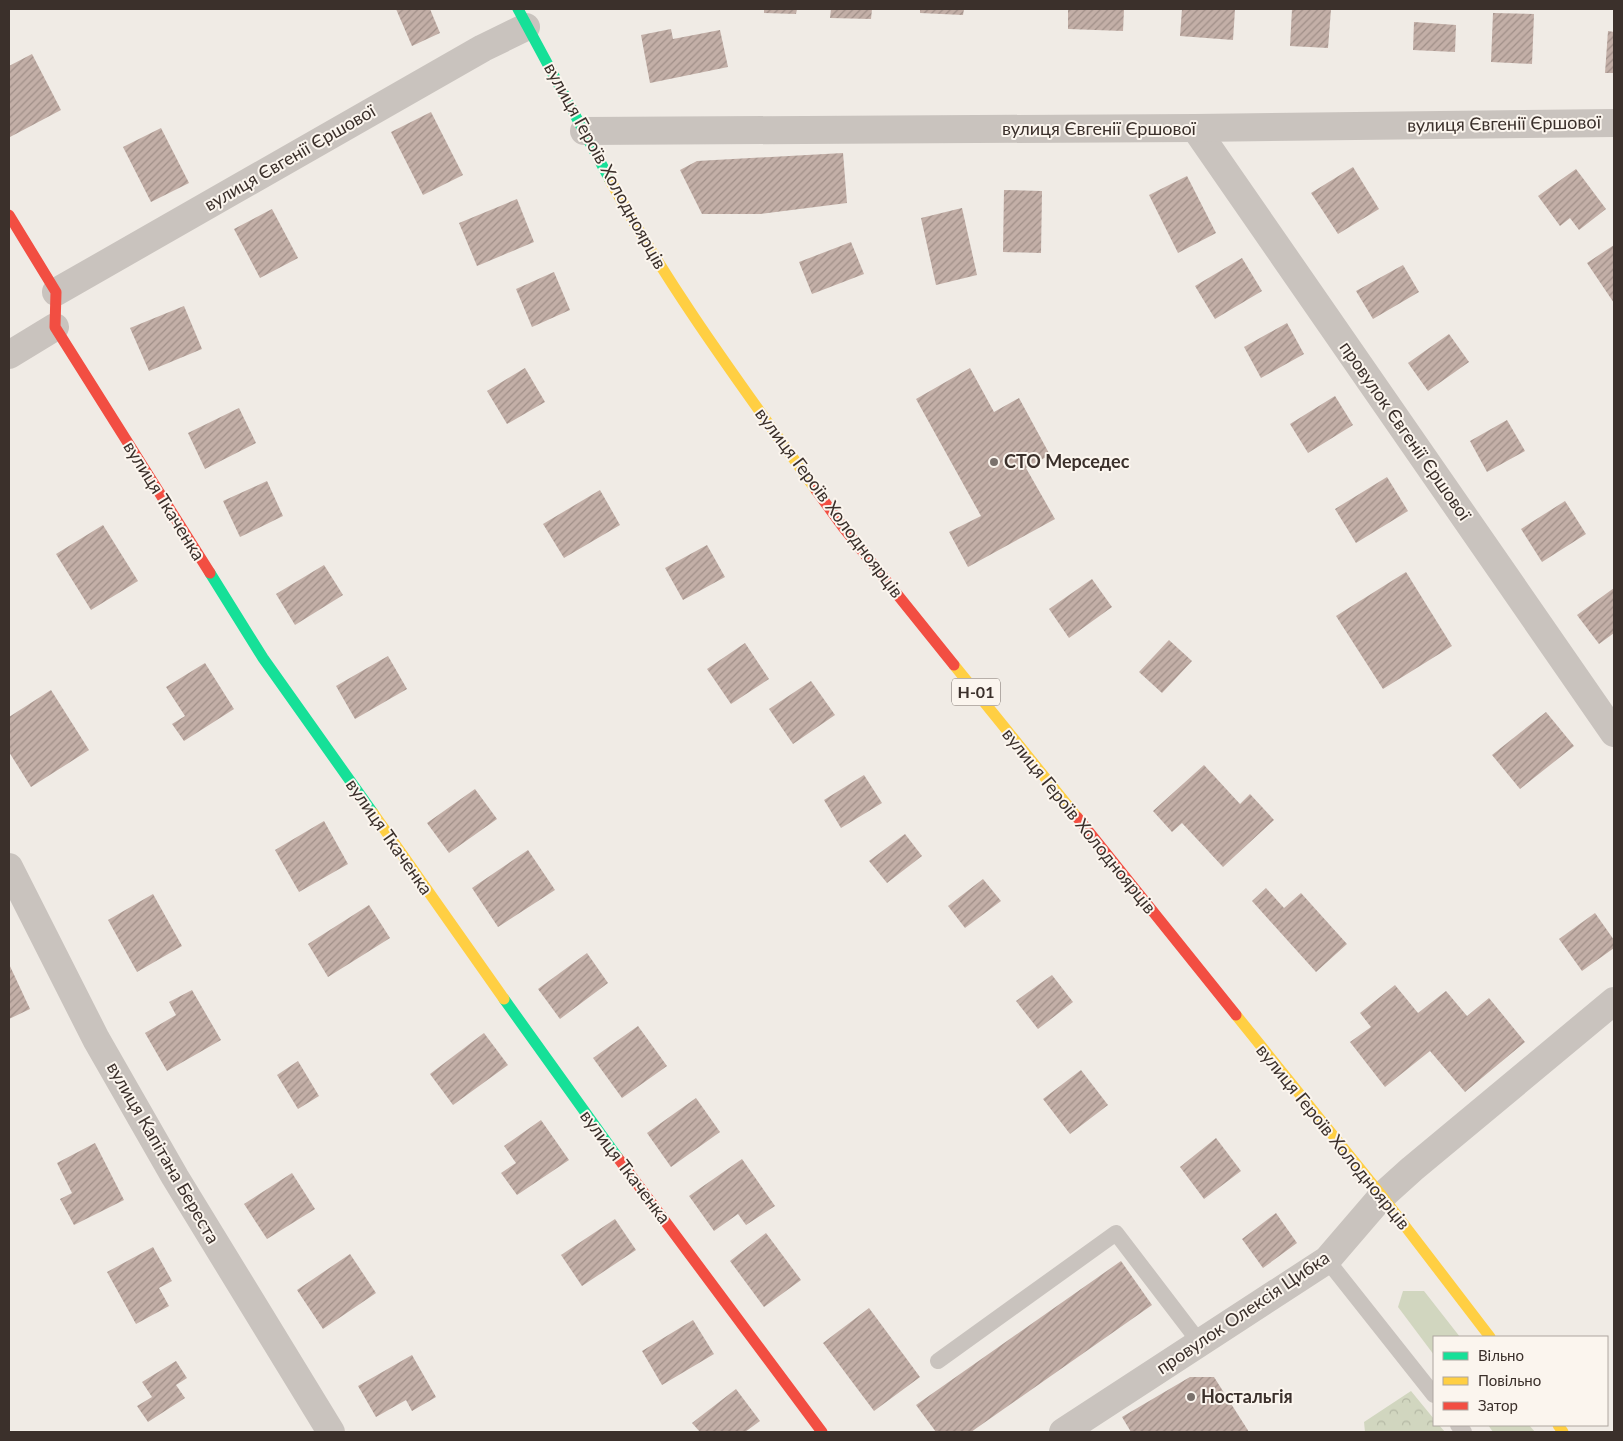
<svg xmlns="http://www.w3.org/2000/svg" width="1623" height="1441" font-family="Lato,sans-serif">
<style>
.grass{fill:#d1d6bf}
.forest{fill:url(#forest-crowns)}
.building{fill:url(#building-hatch)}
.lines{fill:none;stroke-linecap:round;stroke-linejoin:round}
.lane{stroke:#c9c3be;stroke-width:16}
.street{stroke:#c9c3be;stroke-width:28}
.fast{stroke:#16e098;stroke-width:11}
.slow{stroke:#ffcf43;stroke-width:11}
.jam{stroke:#f24e42;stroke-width:11}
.poi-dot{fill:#7a716c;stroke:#fbf5ee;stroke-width:2}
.labels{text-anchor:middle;stroke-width:4;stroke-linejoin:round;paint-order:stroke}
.shield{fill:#fbf5ee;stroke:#756b66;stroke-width:1}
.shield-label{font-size:16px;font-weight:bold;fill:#3b302b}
.street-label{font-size:18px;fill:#3b302b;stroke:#fbf5ee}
.poi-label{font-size:18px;font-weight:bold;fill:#3b302b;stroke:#fbf5ee;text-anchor:start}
</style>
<defs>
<pattern id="forest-crowns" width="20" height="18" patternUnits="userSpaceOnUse" patternTransform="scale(1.25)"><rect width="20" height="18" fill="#d1d6bf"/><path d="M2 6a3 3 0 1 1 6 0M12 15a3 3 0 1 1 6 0" fill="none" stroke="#b4b8a4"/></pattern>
<pattern id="building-hatch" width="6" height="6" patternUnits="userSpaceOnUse" patternTransform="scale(1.25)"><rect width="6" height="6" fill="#c3afa7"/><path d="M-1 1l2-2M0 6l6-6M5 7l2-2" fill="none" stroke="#a08f88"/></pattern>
</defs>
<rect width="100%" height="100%" fill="#f0ebe5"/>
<g class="grass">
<polygon points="1403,1291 1424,1291 1460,1337 1434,1337 1434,1355 1398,1307"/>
<polygon points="1488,1425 1529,1425 1535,1432 1493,1432"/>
</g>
<polygon class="forest" points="1411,1391 1434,1419 1434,1425 1439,1425 1445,1432 1365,1432 1364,1422"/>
<g class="building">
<polygon points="396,9 430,9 440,33 412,46"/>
<polygon points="764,9 797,9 796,14 764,13"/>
<polygon points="831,9 872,9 871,19 830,18"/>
<polygon points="920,9 964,9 963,15 920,13"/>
<polygon points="1068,9 1124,9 1123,31 1068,29"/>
<polygon points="1182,9 1235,9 1233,40 1180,36"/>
<polygon points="1292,9 1331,9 1328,48 1290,46"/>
<polygon points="1493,13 1534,14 1532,64 1491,62"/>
<polygon points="1414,22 1456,25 1455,52 1413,50"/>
<polygon points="671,29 673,39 720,30 728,67 650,83 641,35"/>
<polygon points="1608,31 1614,32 1614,73 1605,73"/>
<polygon points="32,54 61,110 10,137 9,66"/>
<polygon points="431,112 463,175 423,195 391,132"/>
<polygon points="161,128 189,183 151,202 123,147"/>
<polygon points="843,153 847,203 760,214 702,214 680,170 697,161"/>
<polygon points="1353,167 1379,209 1338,234 1311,193"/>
<polygon points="1576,169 1606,209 1579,230 1570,218 1560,226 1538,196"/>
<polygon points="1187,176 1216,233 1178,253 1149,195"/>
<polygon points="1004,190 1042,191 1041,253 1003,252"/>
<polygon points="517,199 534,242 477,266 459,223"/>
<polygon points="962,208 977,275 936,285 921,218"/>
<polygon points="272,209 298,258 260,278 234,229"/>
<polygon points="851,242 864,274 812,294 799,262"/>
<polygon points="1614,245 1614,303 1587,263"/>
<polygon points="1242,258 1262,291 1215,319 1195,286"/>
<polygon points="1403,265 1419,292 1373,319 1356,291"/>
<polygon points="554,272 570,310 532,327 516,289"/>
<polygon points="184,306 202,349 149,371 130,328"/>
<polygon points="1287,323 1304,354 1261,378 1244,347"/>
<polygon points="1449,334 1469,362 1428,391 1408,363"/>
<polygon points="525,368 545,402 507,424 487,391"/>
<polygon points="970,368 994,412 1019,398 1050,455 1026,468 1055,519 968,567 949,532 981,516 916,399"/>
<polygon points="1335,396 1353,425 1308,453 1290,424"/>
<polygon points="239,408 256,443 205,469 188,433"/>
<polygon points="1507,420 1525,451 1487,472 1470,441"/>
<polygon points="1387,477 1408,511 1356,543 1335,509"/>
<polygon points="267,481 283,516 240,537 223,501"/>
<polygon points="600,490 620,525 564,558 543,524"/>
<polygon points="1565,501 1586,534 1542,562 1521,529"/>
<polygon points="103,525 138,581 91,610 56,554"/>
<polygon points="707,545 725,577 683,600 665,568"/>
<polygon points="324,565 343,595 295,625 276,594"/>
<polygon points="1406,572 1452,646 1383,689 1336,616"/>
<polygon points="1092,579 1112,607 1069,638 1049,609"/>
<polygon points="1614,588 1614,633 1599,644 1577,615"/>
<polygon points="1169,640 1192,661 1162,693 1139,672"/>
<polygon points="745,643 769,679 731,704 707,669"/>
<polygon points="388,656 407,689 355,719 336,686"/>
<polygon points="205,663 234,709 184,741 172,724 185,716 166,687"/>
<polygon points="811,681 835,715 793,744 769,709"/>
<polygon points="51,690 89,750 31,787 9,752 9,717"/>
<polygon points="1546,712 1574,746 1520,789 1492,755"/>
<polygon points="1204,765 1240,804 1250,794 1274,820 1223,867 1182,823 1172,832 1153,811"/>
<polygon points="864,775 882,803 841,828 824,800"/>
<polygon points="475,789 497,819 449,853 427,823"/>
<polygon points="324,821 348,864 299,892 275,850"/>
<polygon points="905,834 922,856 887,883 869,861"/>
<polygon points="528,850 555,890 498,927 472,888"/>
<polygon points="983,879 1001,901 965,928 948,906"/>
<polygon points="1266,888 1284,908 1301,893 1347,944 1316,972 1252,901"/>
<polygon points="153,894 182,946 137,972 108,920"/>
<polygon points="369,905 390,938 328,977 308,944"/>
<polygon points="1595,913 1614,940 1614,948 1582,971 1559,939"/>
<polygon points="587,953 608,983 560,1019 538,989"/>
<polygon points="9,964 30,1009 9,1019"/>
<polygon points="1052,975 1073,1002 1038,1029 1016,1001"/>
<polygon points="1395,985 1418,1013 1446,991 1467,1016 1489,998 1525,1042 1465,1092 1430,1051 1385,1087 1350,1042 1371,1027 1360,1013"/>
<polygon points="192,990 221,1040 167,1071 145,1033 176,1015 169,1002"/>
<polygon points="638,1026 667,1066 622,1098 593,1058"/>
<polygon points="484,1033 508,1065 453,1105 430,1074"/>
<polygon points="298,1061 319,1096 298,1109 277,1075"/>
<polygon points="1081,1070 1108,1105 1070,1134 1043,1099"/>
<polygon points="696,1098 720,1132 671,1167 647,1133"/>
<polygon points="541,1120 569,1160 517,1195 501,1173 516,1163 504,1146"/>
<polygon points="1216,1138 1241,1171 1204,1199 1180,1167"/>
<polygon points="95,1143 124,1200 74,1225 60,1199 72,1193 57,1163"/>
<polygon points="742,1159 775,1206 746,1225 738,1214 714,1231 689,1196"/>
<polygon points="292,1173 315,1209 267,1239 244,1204"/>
<polygon points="1276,1213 1297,1243 1263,1268 1242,1239"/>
<polygon points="615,1219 636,1250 582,1286 561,1255"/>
<polygon points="766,1233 801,1280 764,1307 730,1261"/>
<polygon points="153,1247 172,1281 159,1288 169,1306 136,1324 107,1272"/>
<polygon points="350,1254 376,1293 323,1329 297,1290"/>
<polygon points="1121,1261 1152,1305 971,1432 936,1432 916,1405"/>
<polygon points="869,1308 920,1377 874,1411 823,1343"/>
<polygon points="693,1320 714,1354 662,1385 642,1351"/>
<polygon points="412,1355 436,1397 412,1411 406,1400 376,1417 358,1386"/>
<polygon points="176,1361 187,1378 176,1385 185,1398 148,1422 137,1406 152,1397 142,1382"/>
<polygon points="1190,1377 1214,1377 1249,1432 1131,1432 1122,1417"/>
<polygon points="736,1389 760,1421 745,1432 700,1432 692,1423"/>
</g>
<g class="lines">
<g class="lane">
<polyline points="1327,1260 1434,1395"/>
<polyline points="938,1361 1116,1233 1200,1343"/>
<polyline points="1458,1425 1464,1432"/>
</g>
<g class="street">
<polyline points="1195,128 1614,733"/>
<polyline points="584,131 1195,128 1614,123"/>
<polyline points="56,292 483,48 526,27"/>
<polyline points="9,355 55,327"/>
<polyline points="9,867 96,1039 175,1177 331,1432"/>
<polyline points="1063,1432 1327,1260 1382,1196 1412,1169 1614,1001"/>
</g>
<g class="fast">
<polyline points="518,9 610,180"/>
<polyline points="210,573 263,658 373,813"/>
<polyline points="504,999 618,1158"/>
</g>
<g class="slow">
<path d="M610 180C670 290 744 389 816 490"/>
<polyline points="954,665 1077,817"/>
<polyline points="373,813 504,999"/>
<polyline points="1236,1015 1382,1196 1490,1337"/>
<polyline points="1558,1425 1563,1432"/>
</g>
<g class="jam">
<polyline points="9,215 56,292 55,327 210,573"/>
<polyline points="816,490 843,527 954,665"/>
<polyline points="1077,817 1236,1015"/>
<polyline points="618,1158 822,1432"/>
</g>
</g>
<g class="poi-dot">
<circle cx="994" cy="462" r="5"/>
<circle cx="1191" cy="1397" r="5"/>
</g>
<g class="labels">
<rect class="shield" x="952" y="678.5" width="48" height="27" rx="4"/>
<g class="shield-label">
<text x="976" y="698">Н-01</text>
</g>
<g class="street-label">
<text transform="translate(1504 124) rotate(-1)" y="6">вулиця Євгенії Єршової</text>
<text x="1099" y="135">вулиця Євгенії Єршової</text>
<text transform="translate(290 158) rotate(-30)" y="6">вулиця Євгенії Єршової</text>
<text transform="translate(605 166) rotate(61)" y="6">вулиця Героїв Холодноярців</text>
<text transform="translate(1405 431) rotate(55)" y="6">провулок Євгенії Єршової</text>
<text transform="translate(164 501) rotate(58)" y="6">вулиця Ткаченка</text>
<text transform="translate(829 503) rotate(53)" y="6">вулиця Героїв Холодноярців</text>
<text transform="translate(1079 821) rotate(51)" y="6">вулиця Героїв Холодноярців</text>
<text transform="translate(389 837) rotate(55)" y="6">вулиця Ткаченка</text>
<text transform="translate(1333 1137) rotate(51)" y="6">вулиця Героїв Холодноярців</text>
<text transform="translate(163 1153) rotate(60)" y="6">вулиця Капітана Береста</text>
<text transform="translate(625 1167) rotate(53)" y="6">вулиця Ткаченка</text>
<text transform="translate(1243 1313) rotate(-34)" y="6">провулок Олексія Цибка</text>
</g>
<g class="poi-label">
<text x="1004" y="468">СТО Мерседес</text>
<text x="1201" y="1403">Ностальгія</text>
</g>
</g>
<rect width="1623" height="1441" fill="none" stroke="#3b302b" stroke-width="20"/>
<rect x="1433" y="1336" width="175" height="90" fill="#fbf5ee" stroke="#aea6a0"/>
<rect x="1443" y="1352" width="25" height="8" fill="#16e098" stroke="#aea6a0"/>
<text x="1478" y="1361" font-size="15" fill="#3b302b">Вільно</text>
<rect x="1443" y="1377" width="25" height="8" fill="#ffcf43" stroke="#aea6a0"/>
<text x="1478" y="1386" font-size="15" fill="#3b302b">Повільно</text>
<rect x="1443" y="1402" width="25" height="8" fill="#f24e42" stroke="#aea6a0"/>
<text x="1478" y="1411" font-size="15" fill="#3b302b">Затор</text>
</svg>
